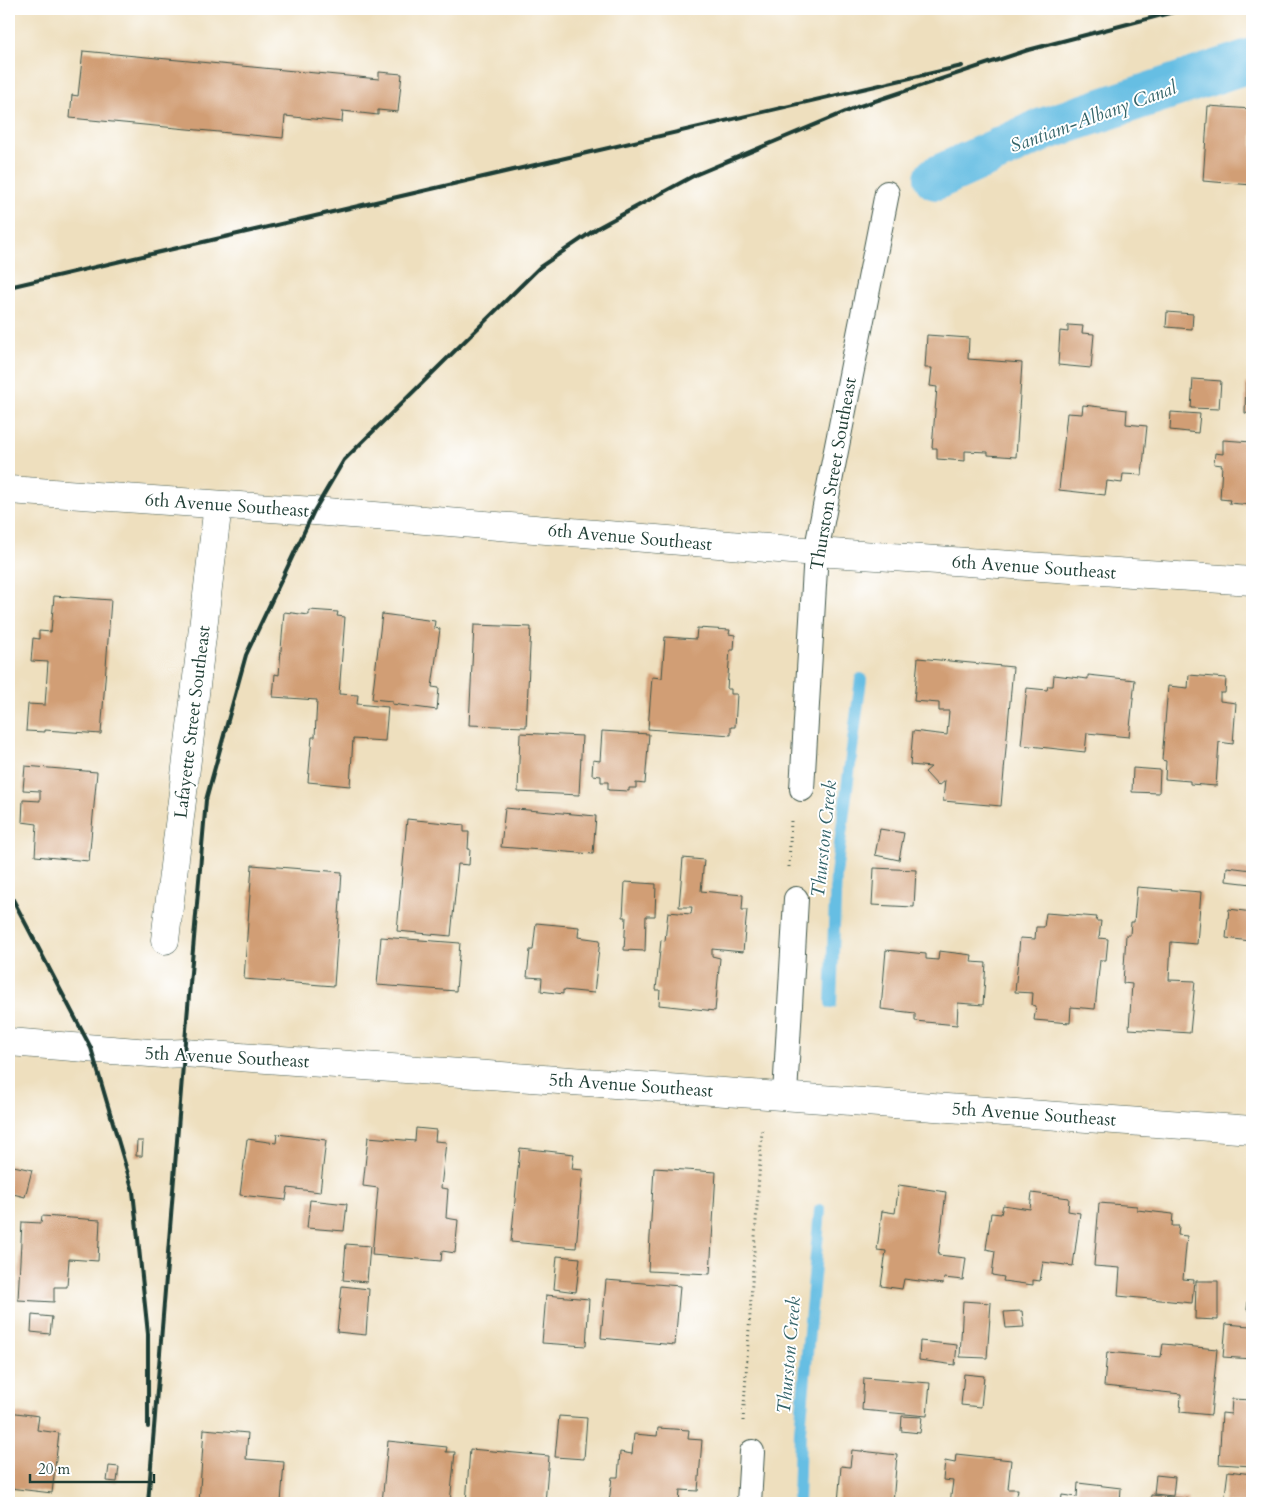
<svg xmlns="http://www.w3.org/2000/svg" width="1261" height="1512" font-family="Cardo,serif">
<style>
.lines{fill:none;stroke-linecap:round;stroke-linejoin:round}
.stream{stroke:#66bee3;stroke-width:12}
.canal{stroke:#66bee3;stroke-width:44}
.building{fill:#d19e75}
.lane-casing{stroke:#3e5549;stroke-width:26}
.street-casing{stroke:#3e5549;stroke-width:29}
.path{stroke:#3e5549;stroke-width:3;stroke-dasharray:1 4;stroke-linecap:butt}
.lane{stroke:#fff;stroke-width:24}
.street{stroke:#fff;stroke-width:28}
.rail{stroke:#1f3d34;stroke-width:4}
.labels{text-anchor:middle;stroke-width:4;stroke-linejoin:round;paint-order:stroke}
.street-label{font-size:18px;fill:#1f3d34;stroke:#fff}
.water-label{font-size:19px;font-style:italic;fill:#346469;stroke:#fff}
</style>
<rect width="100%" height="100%" fill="#fff"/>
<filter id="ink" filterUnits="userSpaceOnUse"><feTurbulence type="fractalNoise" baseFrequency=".02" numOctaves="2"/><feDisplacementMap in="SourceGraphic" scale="10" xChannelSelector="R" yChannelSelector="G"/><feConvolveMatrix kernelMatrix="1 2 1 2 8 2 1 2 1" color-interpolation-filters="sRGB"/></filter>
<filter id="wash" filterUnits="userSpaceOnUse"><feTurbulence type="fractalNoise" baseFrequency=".0096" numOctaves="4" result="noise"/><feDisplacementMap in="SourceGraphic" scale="20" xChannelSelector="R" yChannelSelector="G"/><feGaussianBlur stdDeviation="1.12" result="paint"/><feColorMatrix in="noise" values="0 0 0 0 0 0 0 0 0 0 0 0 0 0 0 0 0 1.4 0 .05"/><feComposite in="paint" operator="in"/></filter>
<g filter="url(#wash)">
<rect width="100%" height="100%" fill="#eedfbe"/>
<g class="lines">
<g class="stream">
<polyline points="831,1003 836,874 861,679"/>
<polyline points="798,1503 800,1431 820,1210"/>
</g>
<polyline class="canal" points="936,178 1042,130 1252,60"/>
</g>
<g id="blocks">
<g class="building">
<polygon points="83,51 379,79 379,72 402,74 398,112 378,110 378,115 343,111 342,122 285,116 283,138 70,118 72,95 78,96"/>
<polygon points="1208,106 1252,109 1252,185 1203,181"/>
<polygon points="1167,312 1193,314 1192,329 1166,327"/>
<polygon points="1068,325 1083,326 1082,333 1094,334 1091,368 1058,365 1060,331 1068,332"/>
<polygon points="927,335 969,338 968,359 1022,363 1016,457 988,455 988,452 965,451 965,461 937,459 937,448 932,448 937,387 930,386 932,368 925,368"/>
<polygon points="1193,379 1221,381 1219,409 1191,408"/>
<polygon points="1246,383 1252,384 1252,414 1245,413"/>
<polygon points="1083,405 1127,410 1126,424 1147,426 1142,475 1123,474 1122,483 1107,481 1105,495 1059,490 1067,413 1082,414"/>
<polygon points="1171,412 1200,414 1198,433 1170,430"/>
<polygon points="1223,440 1252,442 1252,505 1229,503 1230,500 1220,499 1222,465 1214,464 1215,453 1223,454"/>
<polygon points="54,596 111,600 101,734 45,730 45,732 26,731 28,704 45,705 48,662 31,661 33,638 39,639 39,631 51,632"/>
<polygon points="309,610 338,612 337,616 345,617 339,694 358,695 357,704 388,707 385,741 353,739 350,786 308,782 312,737 315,737 317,700 273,697 275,674 279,675 284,612 309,615"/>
<polygon points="382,614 435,621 434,628 440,629 432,687 439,688 437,710 392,704 392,701 372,699"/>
<polygon points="474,625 531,627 526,727 469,725"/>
<polygon points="697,628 730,630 729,634 735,635 734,650 730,650 727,689 731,689 731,694 737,694 735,727 731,727 731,735 648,729 652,677 662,678 665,637 696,639"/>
<polygon points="9,632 13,633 10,661 9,661"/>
<polygon points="918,658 1013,667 1001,806 943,801 945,780 938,786 925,772 931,767 910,765 913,731 947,735 949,711 939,711 939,703 914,701"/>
<polygon points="1054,675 1088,679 1088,675 1135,680 1129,737 1087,733 1085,752 1021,745 1027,688 1047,690 1048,686 1053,686"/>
<polygon points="1189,675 1226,678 1225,693 1220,693 1220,701 1236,703 1233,744 1219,742 1216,786 1190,784 1190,781 1165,779 1166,761 1162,760 1168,686 1188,688"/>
<polygon points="602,731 649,734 645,784 636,783 636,788 629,788 629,791 608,790 608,782 601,782 601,776 592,775 593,760 600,761"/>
<polygon points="520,733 582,736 579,795 518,792"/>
<polygon points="25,766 97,772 89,861 35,856 37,824 22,822 23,800 40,801 40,791 23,790"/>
<polygon points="1133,768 1160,770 1159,793 1132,792"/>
<polygon points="505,808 596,816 593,854 501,847"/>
<polygon points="407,819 464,825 464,832 469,832 468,849 470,849 469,865 458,864 451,936 397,931"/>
<polygon points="880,829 904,833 899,860 875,855"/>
<polygon points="683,858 704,860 701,891 743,895 742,910 747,910 743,952 712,949 712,956 720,958 715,1011 659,1005 660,990 656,990 661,940 665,941 668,912 691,914 692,907 679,907"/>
<polygon points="252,865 342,872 334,986 244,979"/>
<polygon points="1227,867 1252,870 1252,884 1226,881"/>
<polygon points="874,868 916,870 914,907 872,905"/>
<polygon points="625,882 656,884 655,916 646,916 645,951 624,950 626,917 623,917"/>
<polygon points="1137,887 1201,892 1197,944 1171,942 1169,980 1195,981 1190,1033 1129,1029 1132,984 1123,983 1126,935 1130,935 1131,922 1134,922"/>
<polygon points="1229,909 1252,912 1250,941 1226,938"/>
<polygon points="1046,913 1097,917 1096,921 1101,921 1099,938 1108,939 1106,960 1100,960 1095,1009 1071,1007 1070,1023 1034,1020 1036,1006 1032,1005 1033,993 1015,992 1020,938 1035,939 1036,927 1044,927"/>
<polygon points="536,923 579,927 578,937 600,940 594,993 563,990 563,994 541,991 542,978 527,977 530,950 533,950"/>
<polygon points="381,937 460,943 456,991 377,985"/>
<polygon points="886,950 926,954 926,959 938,960 939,951 972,955 971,962 986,963 983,1005 958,1003 957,1025 915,1021 915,1013 881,1009"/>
<polygon points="416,1128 436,1130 435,1141 446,1142 441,1188 448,1189 446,1218 458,1220 455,1253 442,1251 441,1261 372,1255 378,1188 363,1186 368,1137 415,1141"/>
<polygon points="277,1134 326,1140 320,1192 288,1188 286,1200 240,1195 247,1139 276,1143"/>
<polygon points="137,1141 143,1141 142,1156 136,1156"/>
<polygon points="520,1148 574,1154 572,1169 583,1170 576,1248 511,1242"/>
<polygon points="9,1165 32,1170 25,1197 9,1193"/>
<polygon points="654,1168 716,1172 710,1274 648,1271"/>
<polygon points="899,1185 946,1192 938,1255 966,1258 963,1280 944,1278 943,1284 904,1279 902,1289 881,1286 886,1251 877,1250 882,1211 895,1213"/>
<polygon points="1032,1193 1069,1198 1068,1211 1080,1213 1073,1266 1043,1262 1040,1281 1033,1280 1033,1285 1003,1281 1004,1277 992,1275 995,1251 986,1249 991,1213 1001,1214 1003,1205 1030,1209"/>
<polygon points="310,1200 347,1204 344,1231 307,1228"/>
<polygon points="1099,1203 1137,1206 1137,1210 1173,1214 1172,1226 1179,1226 1178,1235 1187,1236 1183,1279 1194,1280 1192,1303 1118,1296 1120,1268 1094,1266"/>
<polygon points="42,1216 100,1220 98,1261 69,1259 67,1287 54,1287 54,1302 18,1300 22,1222 41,1223"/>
<polygon points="346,1244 370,1246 367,1282 343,1280"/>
<polygon points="557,1256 580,1258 576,1292 554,1289"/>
<polygon points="606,1280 680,1286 675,1345 601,1338"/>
<polygon points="1196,1281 1218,1281 1218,1320 1195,1319"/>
<polygon points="342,1286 369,1289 366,1335 337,1332"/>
<polygon points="1249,1290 1252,1290 1252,1359 1223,1357 1226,1324 1250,1326 1251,1310 1247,1310"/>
<polygon points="546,1295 589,1299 586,1346 542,1343"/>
<polygon points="963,1301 991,1303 987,1358 960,1357"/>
<polygon points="1022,1311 1024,1327 1006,1328 1004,1312"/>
<polygon points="32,1315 52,1317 50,1334 31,1332"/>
<polygon points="920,1341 957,1345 955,1365 919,1360"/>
<polygon points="1163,1344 1217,1349 1211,1415 1180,1412 1181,1394 1104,1386 1107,1352 1161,1357"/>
<polygon points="964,1374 984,1376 981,1407 961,1405"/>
<polygon points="864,1378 930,1383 927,1416 862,1410"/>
<polygon points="1232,1399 1252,1400 1252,1466 1219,1464 1222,1413 1231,1414"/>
<polygon points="9,1412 39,1416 37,1430 59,1433 52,1493 9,1488"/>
<polygon points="559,1416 587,1418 584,1459 555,1457"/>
<polygon points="902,1416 922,1417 920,1433 901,1431"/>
<polygon points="658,1428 689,1430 688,1439 702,1440 698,1491 680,1490 679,1503 609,1503 612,1477 618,1477 620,1452 632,1454 634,1434 657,1436"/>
<polygon points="204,1429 248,1433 246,1459 284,1462 281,1503 199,1503"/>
<polygon points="388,1441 447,1447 446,1452 455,1452 450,1503 382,1503"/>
<polygon points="470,1449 549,1456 545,1503 466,1503"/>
<polygon points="852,1450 897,1455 893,1503 838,1503 841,1466 850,1467"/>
<polygon points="956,1454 1011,1460 1008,1489 1018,1489 1016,1503 950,1503 953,1481 943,1480 945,1461 955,1463"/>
<polygon points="109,1466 119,1467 117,1482 107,1481"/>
<polygon points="1228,1471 1252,1474 1252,1503 1224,1503"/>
<polygon points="1156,1475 1175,1477 1173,1496 1154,1494"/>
<polygon points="1078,1483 1121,1488 1120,1503 1061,1503 1062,1495 1077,1497"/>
<polygon points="1151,1495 1189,1499 1188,1503 1150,1503"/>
</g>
</g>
</g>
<g filter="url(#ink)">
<use href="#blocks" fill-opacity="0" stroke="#3e5549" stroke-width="1"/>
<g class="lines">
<g class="lane-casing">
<g id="lane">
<polyline points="802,789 816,552 887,193"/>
<polyline points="785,1095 796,899"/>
<polyline points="749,1503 752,1452"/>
</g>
</g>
<g class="street-casing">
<g id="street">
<polyline points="9,490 314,511 816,552 1252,581"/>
<polyline points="165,940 218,505"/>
<polyline points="9,1042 163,1054 184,1053 1252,1130"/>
</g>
</g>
<g class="path">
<polyline points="789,867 791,821"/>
<polyline points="743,1421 762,1130"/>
</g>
<use href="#lane" class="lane"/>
<use href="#street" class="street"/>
<g class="rail">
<polyline points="9,287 962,66"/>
<polyline points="9,892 91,1048 133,1191 148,1334 148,1427"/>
<polyline points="148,1503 184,1053 206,800 246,655 314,511 344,460 540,267 599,227 695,175 857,107 1028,50 1185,9"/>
</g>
</g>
</g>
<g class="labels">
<g class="street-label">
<text transform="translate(833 474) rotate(-80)" y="6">Thurston Street Southeast</text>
<text transform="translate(227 505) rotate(4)" y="6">6th Avenue Southeast</text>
<text transform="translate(630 537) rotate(5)" y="6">6th Avenue Southeast</text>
<text transform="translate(1034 567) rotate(4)" y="6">6th Avenue Southeast</text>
<text transform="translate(192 722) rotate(-83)" y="6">Lafayette Street Southeast</text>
<text transform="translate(227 1057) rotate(3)" y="6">5th Avenue Southeast</text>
<text transform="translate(631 1085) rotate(4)" y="6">5th Avenue Southeast</text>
<text transform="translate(1034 1114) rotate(4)" y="6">5th Avenue Southeast</text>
</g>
<g class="water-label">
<text transform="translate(1093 116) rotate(-20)" y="7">Santiam-Albany Canal</text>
<text transform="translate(823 839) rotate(-84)" y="7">Thurston Creek</text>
<text transform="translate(788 1355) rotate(-85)" y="7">Thurston Creek</text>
</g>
</g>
<rect width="1261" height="1512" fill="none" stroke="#fff" stroke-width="30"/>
<path d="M30 1474v8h124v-8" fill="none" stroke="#1f3d34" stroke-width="2.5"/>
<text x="38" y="1474" font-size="15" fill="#1f3d34" stroke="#ffffff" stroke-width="4" paint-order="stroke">20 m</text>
</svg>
